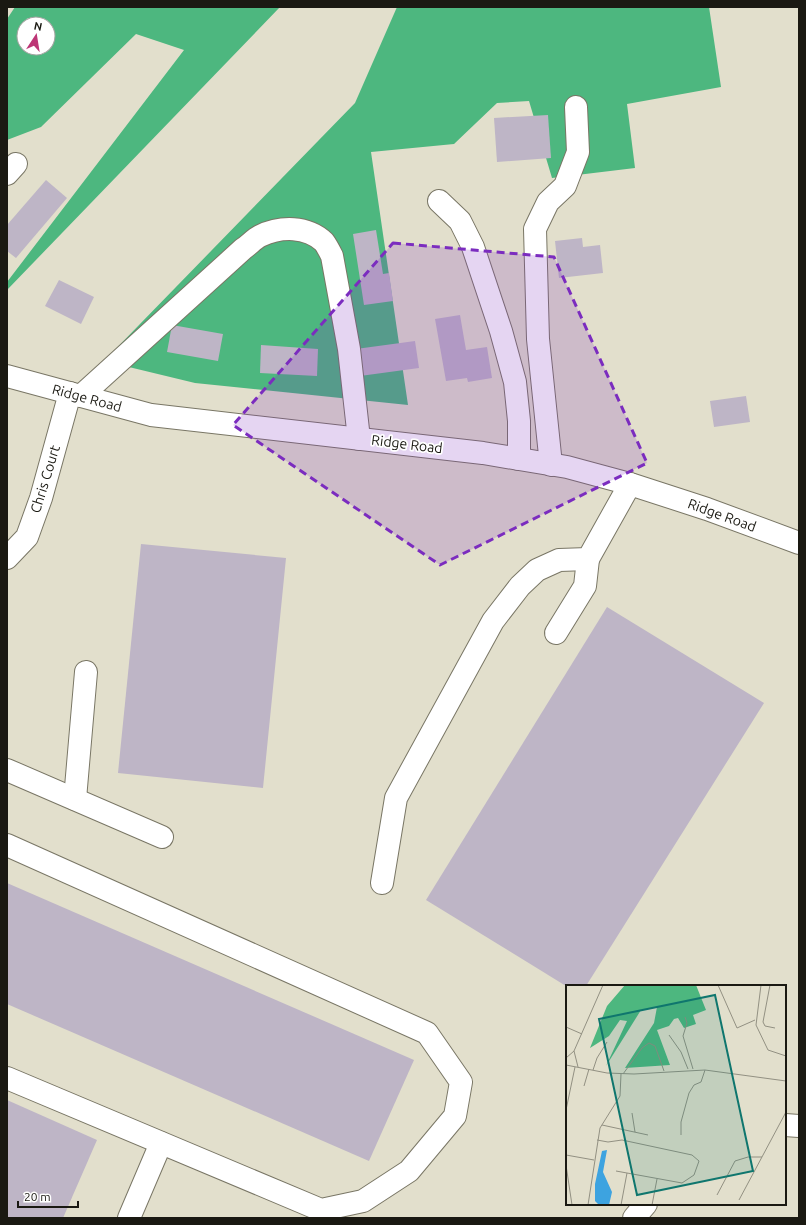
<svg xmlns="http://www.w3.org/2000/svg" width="806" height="1225" font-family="Ubuntu,sans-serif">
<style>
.forest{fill:#4db77f;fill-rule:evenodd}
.building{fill:#beb5c6}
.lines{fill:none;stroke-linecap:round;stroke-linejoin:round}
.minor-casing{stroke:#797665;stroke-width:24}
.minor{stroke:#fff;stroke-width:22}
.marked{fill:#7b2cbf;fill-opacity:0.2;stroke:#7b2cbf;stroke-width:3;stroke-dasharray:8 5;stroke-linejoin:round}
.labels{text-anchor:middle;stroke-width:3.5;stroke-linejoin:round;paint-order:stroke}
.street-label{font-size:14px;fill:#1a1912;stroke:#fff}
.inset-road{fill:none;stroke:#929082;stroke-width:1}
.view{fill:#0f766e;fill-opacity:0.15;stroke:#0f766e;stroke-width:2}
.inset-edge{fill:none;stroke:#1a1912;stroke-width:2}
</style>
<rect width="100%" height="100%" fill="#e2dfcc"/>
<g class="forest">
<path d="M15 7H280L7 290V282L184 50 136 34 41 127 7 140V19ZM24 24H48V48H24Z"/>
<polygon points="397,7 709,7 721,87 627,104 635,168 552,178 529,101 497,103 454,144 371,152 408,405 195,383 104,361 355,103"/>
</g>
<g class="building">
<polygon points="548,115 551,158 497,162 494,118"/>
<polygon points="46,180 67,198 16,258 7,251 7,225"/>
<polygon points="376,230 383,274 389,273 393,301 364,305 353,234"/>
<polygon points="582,238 583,247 600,245 603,273 559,278 555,241"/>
<polygon points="59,280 94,297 81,324 45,306"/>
<polygon points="460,315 466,350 487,347 492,378 468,382 467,378 446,381 435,319"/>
<polygon points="172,325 223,334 218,361 167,352"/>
<polygon points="415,341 419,368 360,376 356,349"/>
<polygon points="261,345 318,349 317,376 260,373"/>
<polygon points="746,396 750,422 714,427 710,401"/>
<polygon points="141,544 286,558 263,788 118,773"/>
<polygon points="607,607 764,703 586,986 566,986 426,900"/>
<polygon points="7,883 414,1060 369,1161 7,1004"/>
<polygon points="7,1100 97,1140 63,1218 7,1218"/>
</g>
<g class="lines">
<g class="minor-casing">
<g id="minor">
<polyline points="7,174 16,164"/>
<polyline points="439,201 460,221 473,247 501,331 515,382 519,421 519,459"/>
<polyline points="7,376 151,415 483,453 567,467 630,484 707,509 799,543"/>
<path d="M81 396 243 249C249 245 254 239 260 236 281 226 307 226 324 242 327 246 330 252 332 256L349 349 359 439"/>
<polyline points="551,465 538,339 535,229 548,202 565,186 578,152 576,107"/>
<polyline points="7,558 27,537 41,498 70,393"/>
<polyline points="556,633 585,586 588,559"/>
<polyline points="7,770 162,837"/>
<polyline points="75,799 86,672"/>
<polyline points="7,845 427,1033 461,1082 455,1116 409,1171 363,1201 321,1210 7,1078"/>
<polyline points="382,883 396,798 493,621 520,586 537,570 559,560 588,559 630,484"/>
<polyline points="785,1125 799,1126"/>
<polyline points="129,1218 161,1143"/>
<polyline points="634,1218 646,1204"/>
</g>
</g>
<use href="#minor" class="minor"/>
</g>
<path class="marked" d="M393 243 554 257 647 463 440 565 233 425Z"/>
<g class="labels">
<g class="street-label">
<text transform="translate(87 398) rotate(15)" y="5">Ridge Road</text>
<text transform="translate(407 444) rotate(7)" y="5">Ridge Road</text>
<text transform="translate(45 479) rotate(-73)" y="5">Chris Court</text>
<text transform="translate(722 515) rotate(20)" y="5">Ridge Road</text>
</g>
</g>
<g transform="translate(566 985)">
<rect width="220" height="220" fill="#e2dfcc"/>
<path d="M59 0H130L140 25 127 30 130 39 118 43 112 33 108 34 103 41 91 45 104 80 59 83 88 38 91 22 75 25 40 81 61 36 54 35 43 51 24 63 41 21Z" fill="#4db77f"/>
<path d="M41 165 37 187 46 207 43 220H33L29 216V199L36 166Z" fill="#3da3e0"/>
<path class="inset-road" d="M152 0 171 43 189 35M195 0 190 40 202 65 220 71M204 0 197 37 199 41 209 43M119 32 121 38 117 51 127 84M0 42 16 49M103 50 115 67 122 84M8 66 12 82M0 73 8 66 37 0M0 80 41 88 68 89 139 85 220 96M27 85 31 73 41 57M57 89 76 63 83 58 89 61 98 86M18 101 23 84M0 125 9 82M66 128 69 147M36 140 82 150M115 150V137L123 108 128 100 135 97 139 85M31 155 42 157 56 155 126 170 133 176 128 190 116 198 50 186M0 170 28 175M0 180 6 220M151 210 169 176 182 172H196M173 215 220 127M22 220 34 143 54 111 55 89M55 220 61 188M86 220 91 194"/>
<path class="view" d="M149 10 187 186 71 210 33 34Z"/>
<rect width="220" height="220" class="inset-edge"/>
</g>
<rect width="806" height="1225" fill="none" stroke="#1a1912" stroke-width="16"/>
<g transform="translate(36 36) rotate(12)"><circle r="19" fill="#ffffff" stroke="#a3a3a0"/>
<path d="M0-3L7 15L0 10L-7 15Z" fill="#bd3676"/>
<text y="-6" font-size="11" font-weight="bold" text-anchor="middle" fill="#1a1912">N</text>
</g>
<path d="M18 1201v6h60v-6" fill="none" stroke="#1a1912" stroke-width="2"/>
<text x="24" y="1201" font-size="12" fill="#1a1912" stroke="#ffffff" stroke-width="3" paint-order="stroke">20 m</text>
</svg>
